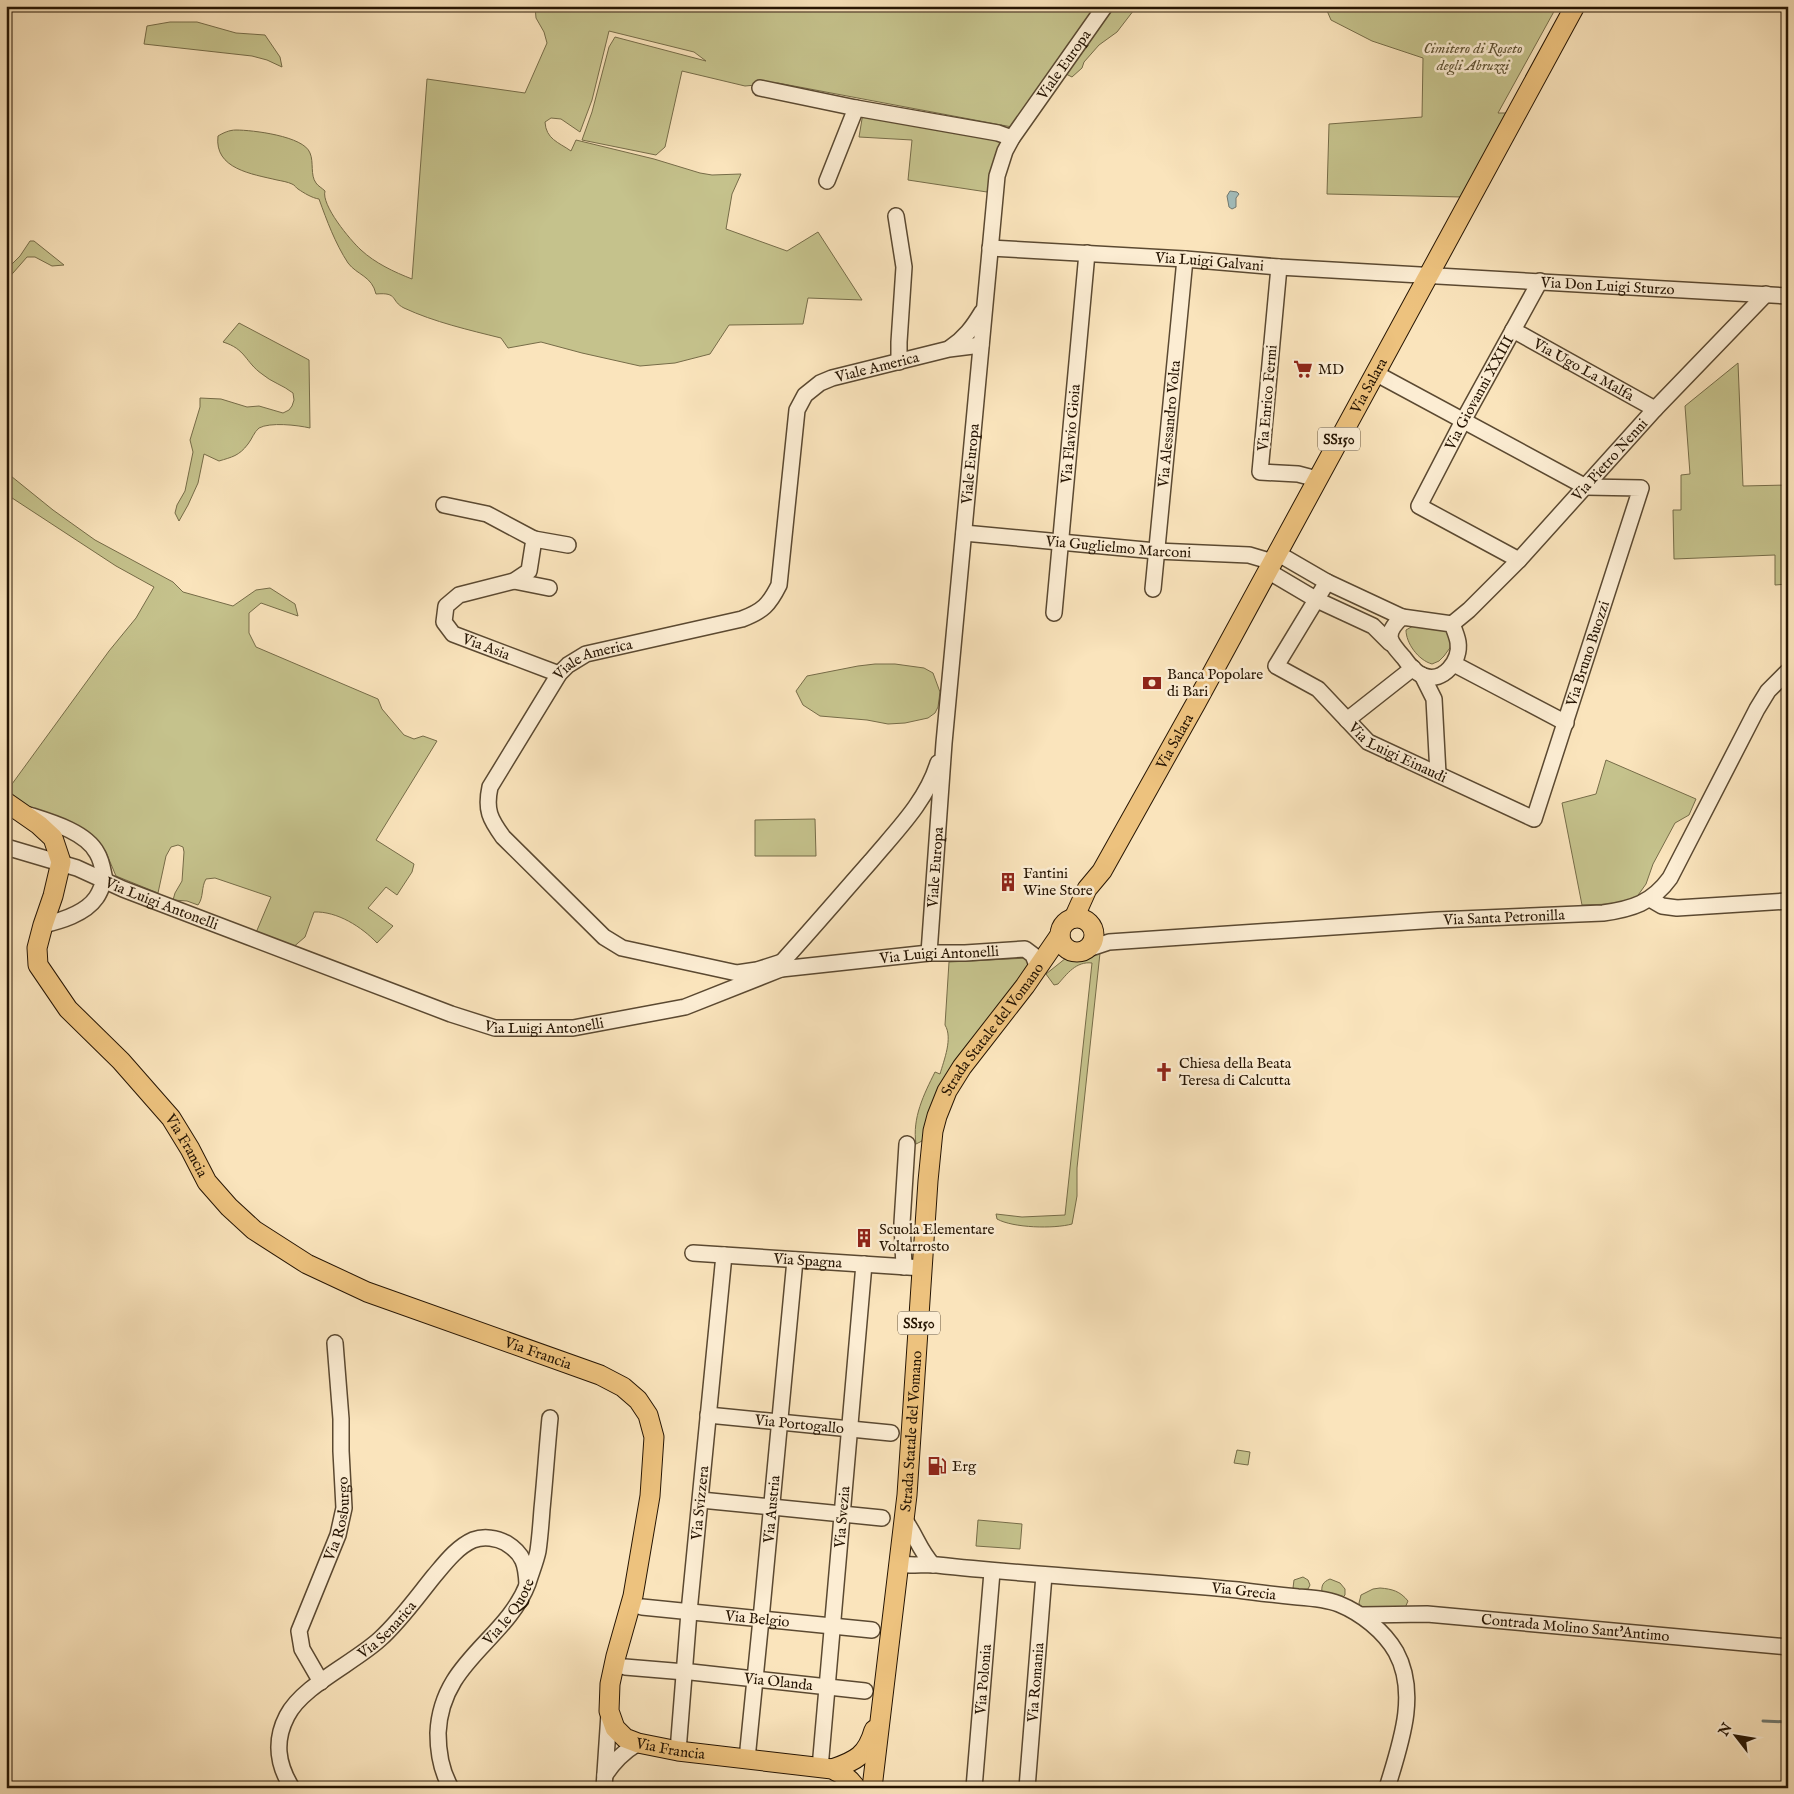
<svg xmlns="http://www.w3.org/2000/svg" width="1794" height="1794" font-family="'IM FELL English',serif">
<style>
.green{fill:#c5c28c;stroke:#766c48}
.water{fill:#a1bcba;stroke:#707971}
.lines{fill:none;stroke-linecap:round;stroke-linejoin:round}
.stream{stroke:#707971;stroke-width:3}
.minor-casing{stroke:#5b4931;stroke-width:18}
.major-casing{stroke:#261503;stroke-width:21}
.minor{stroke:#fcedd3;stroke-width:15}
.major{stroke:#edc27e;stroke-width:19}
.labels{text-anchor:middle;stroke-width:5;stroke-linejoin:round;paint-order:stroke}
.shield{fill:#fcedd3;stroke:#665641;stroke-width:1}
.shield-label{font-size:14px;font-weight:bold;fill:#261503}
.park-label{font-size:15px;font-style:italic;fill:#5e5233;stroke:#fcedd3}
.street-label{font-size:15px;fill:#261503;stroke:#fcedd3}
.poi-label{font-size:15px;fill:#261503;stroke:#fcedd3;text-anchor:start}
</style>
<rect width="100%" height="100%" fill="#fae4bc"/>
<filter id="stains"><feTurbulence type="fractalNoise" baseFrequency=".004" numOctaves="4"/><feColorMatrix values="0 0 0 0 .2 0 0 0 0 .09 0 0 0 0 .02 0 0 0 .5 -.17"/></filter>
<radialGradient id="worn" r=".72"><stop offset=".6" stop-color="#630" stop-opacity="0"/><stop offset="1" stop-color="#630" stop-opacity=".3"/></radialGradient>
<g class="green">
<path d="M535 6H1096L1012 127 778 83 745 86 682 71 665 147 656 155 582 140 592 112 609 47 615 37 706 61 694 52 609 31 592 100 580 132 561 119 551 118 545 122C546 139 558 142 571 151L576 140 654 159 700 173 712 175 741 174 732 194 726 229 787 251 818 232 862 300 808 298 803 324 729 325 710 354 675 363 640 366 582 353 541 342 508 348 501 338C469 330 434 322 404 308 390 301 399 292 376 294 372 276 357 275 348 263 335 243 327 221 319 199 312 198 304 193 298 189 296 188 295 185 292 184 288 182 282 181 277 180 252 174 214 169 218 136 223 133 229 130 236 130 252 130 304 136 310 153 314 162 310 175 316 183 318 186 322 188 325 191 321 205 350 240 361 250 375 263 394 272 412 279L427 79 525 93 547 43 544 32 536 18Z"/>
<polygon points="1112,6 1137,6 1117,32 1099,45 1084,62 1082,68 1072,77 1064,73"/>
<polygon points="1325,6 1557,6 1498,113 1507,113 1462,197 1327,194 1329,124 1422,117 1423,58 1372,41 1331,20"/>
<polygon points="170,22 197,22 236,33 265,35 280,57 282,67 267,60 252,56 144,44 147,26"/>
<polygon points="863,113 997,137 1002,144 987,192 908,180 912,140 859,137"/>
<polygon points="30,241 34,241 64,265 52,266 35,257 27,257 6,281 6,270 20,256"/>
<path d="M239 323 309 360 310 428C297 425 270 422 259 428 254 432 252 439 248 444 239 456 232 457 219 461L204 454 198 483 188 505 179 521 175 513 177 505 185 491 193 452 190 440 200 407V398L221 399 247 407 259 406 283 413 289 410 292 406 294 400 293 393C283 385 271 382 262 374 245 362 246 349 223 342Z"/>
<polygon points="1738,363 1743,486 1788,485 1788,584 1775,585 1775,555 1674,559 1673,510 1681,510 1681,475 1690,474 1685,406"/>
<path d="M6 472 53 510 95 540 173 582 183 592 233 606 256 590 270 588 295 604 298 616 261 603 249 613V633L256 647 378 699 382 709 404 735 414 739 423 736 437 741 376 840 414 864 412 872 397 895 386 887 368 908 393 926 377 943C362 927 337 911 314 912L305 937 291 949 255 935 271 897 215 878 206 879C201 887 204 897 198 905L187 901 173 900 175 893 182 881 184 852 183 847 178 845 171 847 166 856 158 893 116 876 105 850 79 829 46 815 19 802 12 794V784L109 651 136 618 154 587 116 566 6 494Z"/>
<path d="M1413 626 1439 629 1449 633 1452 645 1444 656 1439 661 1432 664C1418 660 1406 643 1406 630Z"/>
<polygon points="875,664 895,664 924,668 933,673 940,692 938,707 935,713 928,718 905,723 888,724 867,720 820,716 803,705 796,691 807,676 858,666"/>
<polygon points="1606,760 1696,799 1689,815 1675,823 1653,864 1646,884 1636,898 1612,904 1582,905 1562,803 1596,794"/>
<polygon points="815,819 816,856 755,856 755,820"/>
<path d="M1100 953 1077 1168V1196L1072 1224C1054 1229 1013 1228 997 1219L996 1214 1022 1217 1065 1215 1092 963C1076 961 1067 974 1058 984L1054 985 1046 974 1066 958Z"/>
<path d="M1028 958 1032 960 929 1115 922 1141 916 1144C912 1118 924 1094 935 1072L940 1074C944 1060 953 1038 945 1025L949 962Z"/>
<polygon points="1237,1450 1250,1452 1248,1465 1234,1463"/>
<polygon points="978,1520 1022,1524 1020,1549 976,1546"/>
<polygon points="1303,1577 1308,1580 1310,1585 1308,1589 1298,1590 1293,1588 1294,1580"/>
<path d="M1330 1579 1340 1583 1345 1589V1595L1341 1599 1322 1594C1321 1585 1323 1582 1330 1579Z"/>
<path d="M1380 1588C1392 1589 1400 1591 1408 1601L1404 1610 1360 1609 1359 1603 1361 1595 1373 1589Z"/>
</g>
<polygon class="water" points="1230,191 1237,192 1239,194 1236,198 1236,207 1232,209 1229,207 1227,196"/>
<g class="lines">
<polyline class="stream" points="1763,1721 1788,1722"/>
<g class="minor-casing">
<g id="minor">
<polyline points="760,88 856,108"/>
<polyline points="827,181 856,108 998,133 1012,138"/>
<polyline points="896,216 904,267 899,342 899,362"/>
<path id="s1" d="M990 248 1185 259 1279 267 1788 296"/>
<polyline points="1279,267 1260,472 1298,474 1317,479"/>
<path id="s2" d="M1513 330 1655 409"/>
<path d="M950 348C965 338 973 327 982 312"/>
<path id="s3" d="M444 505 487 514 534 539 529 571 514 581 459 595 446 606 444 622 453 634 559 674"/>
<path id="s4" d="M964 533 1156 551 1249 555 1273 562"/>
<polyline points="534,539 568,545"/>
<polyline points="1277,553 1327,582 1402,617"/>
<path id="s5" d="M1519 560 1419 506 1463 421 1540 281"/>
<polyline points="1268,571 1317,600 1373,626 1390,643"/>
<polyline points="514,581 549,588"/>
<path id="s6" d="M1327 582 1276 666 1318 689 1368 742 1534 819 1641 488 1586 487 1375 373"/>
<path id="s7" d="M1153 589 1185 259"/>
<path id="s8" d="M1054 613 1087 253"/>
<path d="M1402 617 1452 624C1454 629 1457 636 1458 642 1461 661 1443 683 1424 676 1415 673 1409 665 1404 658 1389 641 1383 635 1402 617Z"/>
<path id="s9" d="M1452 624 1469 610 1519 560 1655 409 1766 294"/>
<polyline points="1454,664 1566,723"/>
<polyline points="1422,675 1434,699 1438,774"/>
<polyline points="1347,720 1413,668"/>
<path d="M29 815C51 822 86 832 97 853 102 861 103 871 105 880 102 885 100 893 96 898 85 914 60 921 43 925"/>
<path id="s10" d="M6 847 77 868 123 889 249 937 451 1014 495 1028H573L685 1007 781 969 929 953H965L1025 949 1033 955 1038 968"/>
<polyline points="1650,899 1662,906 1677,908 1788,901"/>
<path id="s11" d="M1088 949 1109 942 1437 920 1603 913C1632 909 1652 903 1670 878L1757 709 1768 691 1788 671"/>
<path id="s12" d="M929 953 944 743 997 176 1005 151 1012 138 1105 6"/>
<path id="s13" d="M782 962 757 970 737 973 622 948 604 937 503 837C490 819 485 810 490 787L559 674 568 665 586 654 742 619C763 611 769 605 779 585L797 410 805 395 820 383 832 378 949 349 981 345"/>
<path d="M781 969 782 962C812 929 841 895 871 861 896 831 926 802 938 763"/>
<path id="s14" d="M693 1253 923 1268"/>
<polyline points="904,1267 902,1223 907,1144"/>
<path id="s15" d="M708 1415 891 1433"/>
<polyline points="701,1500 882,1518"/>
<path d="M904 1519C916 1535 919 1550 933 1565"/>
<path id="s16" d="M899 1564C912 1566 924 1564 937 1565 1037 1576 1138 1580 1238 1590 1258 1593 1278 1595 1298 1597 1312 1598 1326 1599 1339 1604 1361 1613 1384 1631 1396 1652 1419 1694 1400 1745 1387 1788"/>
<path id="s17" d="M642 1607 872 1630"/>
<path id="s18" d="M1362 1615 1427 1614 1788 1647"/>
<polyline points="625,1667 685,1672"/>
<path id="s19" d="M691 1672 865 1691"/>
<path id="s20" d="M321 1682 302 1649 299 1631 338 1535 344 1508 341 1451V1419L335 1343"/>
<path id="s21" d="M678 1751 689 1612 724 1255"/>
<path id="s22" d="M747 1759 761 1619 795 1260"/>
<path id="s23" d="M820 1768 864 1264"/>
<path d="M605 1775C614 1761 623 1752 638 1743"/>
<path id="s24" d="M292 1788C277 1764 274 1741 287 1716 302 1686 354 1663 380 1639 400 1621 417 1597 434 1576 445 1563 457 1547 473 1540 484 1536 497 1538 506 1543 524 1554 526 1565 527 1584"/>
<path id="s25" d="M451 1788C441 1771 438 1753 438 1733 441 1661 506 1641 528 1583 531 1573 536 1561 538 1551 540 1537 541 1523 542 1509 545 1479 547 1448 550 1418"/>
<polyline points="604,1788 609,1714"/>
<path id="s26" d="M974 1788 992 1572"/>
<path id="s27" d="M1027 1788 1044 1575"/>
</g>
</g>
<g class="major-casing">
<g id="major">
<path id="s28" d="M6 802 39 825 53 838 61 862 53 896 43 925 37 948 38 965 68 1009 121 1061 171 1118 190 1149 207 1182 229 1207 254 1230 307 1264 367 1292 600 1375 623 1387 638 1400 648 1415 654 1437 650 1496 633 1596 616 1656 610 1684 609 1711 615 1728 625 1738 638 1743 678 1751 832 1769C842 1774 850 1778 856 1788"/>
<circle cx="1077" cy="935" r="17"/>
<path id="s29" d="M1074 918 1087 889 1102 871 1196 703 1575 6"/>
<path d="M832 1769C856 1761 867 1755 874 1730"/>
<path id="s30" d="M872 1788 907 1495 928 1181 933 1131 937 1116 947 1091 962 1067 1025 986 1060 935"/>
</g>
</g>
<use href="#minor" class="minor"/>
<use href="#major" class="major"/>
</g>
<defs>
<g id="supermarket-bare" transform="scale(1.5)"><path d="M-6-5.5h2.5l.6 2H6L4.5 2H-2.5L-4.4-4H-6ZM-1.5 3.2a1.3 1.3 0 1 0 .1 0ZM3 3.2a1.3 1.3 0 1 0 .1 0Z" fill="#8f2418" stroke="#fcedd3" stroke-width="2.5" paint-order="stroke"/></g>
<g id="bank-bare" transform="scale(1.5)"><path d="M-6-4H6V4H-6ZM0-2.3a2.3 2.3 0 1 0 0 4.6a2.3 2.3 0 1 0 0-4.6Z" fill="#8f2418" stroke="#fcedd3" stroke-width="2.5" paint-order="stroke"/></g>
<g id="building-bare" transform="scale(1.5)"><path d="M-4-6H4V6H1V3H-1V6H-4ZM-2.5-4.3h1.7v1.8h-1.7ZM.8-4.3h1.7v1.8H.8ZM-2.5-1h1.7V.8h-1.7ZM.8-1h1.7V.8H.8Z" fill="#8f2418" stroke="#fcedd3" stroke-width="2.5" paint-order="stroke"/></g>
<g id="church-bare" transform="scale(1.5)"><path d="M-1.2-6h2.4v3.5h3.3v2.4h-3.3V6h-2.4V-.1h-3.3v-2.4h3.3Z" fill="#8f2418" stroke="#fcedd3" stroke-width="2.5" paint-order="stroke"/></g>
<g id="fuel-bare" transform="scale(1.5)"><path d="M-5.5-6h7V0h2V4h1.3V-2.5L3-4.5l.8-.8L6-3V5H2.5V1h-1V6h-7ZM-4.2-4.7v3.2H.2V-4.7Z" fill="#8f2418" stroke="#fcedd3" stroke-width="2.5" paint-order="stroke"/></g>
</defs>
<g fill-rule="evenodd">
<use href="#supermarket-bare" x="1303" y="369"/>
<use href="#bank-bare" x="1152" y="683"/>
<use href="#building-bare" x="1008" y="882"/>
<use href="#church-bare" x="1164" y="1072"/>
<use href="#building-bare" x="864" y="1238"/>
<use href="#fuel-bare" x="937" y="1466"/>
</g>
<g class="labels">
<g class="shield">
<rect x="1318" y="427.5" width="42" height="23" rx="4"/>
<rect x="898" y="1311.5" width="42" height="23" rx="4"/>
</g>
<g class="shield-label">
<text x="1339" y="444">SS150</text>
<text x="919" y="1328">SS150</text>
</g>
<g class="park-label">
<text x="1473" y="53">Cimitero di Roseto<tspan x="1473" dy="17">degli Abruzzi</tspan></text>
</g>
<g class="street-label">
<text dy="5" stroke="none"><textPath href="#s12" startOffset="911">Viale Europa</textPath></text>
<text dy="5" stroke="none"><textPath href="#s1" startOffset="220">Via Luigi Galvani</textPath></text>
<text dy="5" stroke="none"><textPath href="#s1" startOffset="619">Via Don Luigi Sturzo</textPath></text>
<text dy="5" stroke="none"><textPath href="#s13" startOffset="1031">Viale America</textPath></text>
<text dy="5" stroke="none"><textPath href="#s2" startOffset="81">Via Ugo La Malfa</textPath></text>
<text dy="5" stroke="none"><textPath href="#s29" startOffset="609">Via Salara</textPath></text>
<text dy="5" stroke="none"><textPath href="#s5" startOffset="242">Via Giovanni XXIII</textPath></text>
<text transform="translate(1267 398) rotate(-85)" y="5">Via Enrico Fermi</text>
<text dy="5" stroke="none"><textPath href="#s7" startOffset="166">Via Alessandro Volta</textPath></text>
<text dy="5" stroke="none"><textPath href="#s8" startOffset="180">Via Flavio Gioia</textPath></text>
<text dy="5" stroke="none"><textPath href="#s9" startOffset="228">Via Pietro Nenni</textPath></text>
<text dy="5" stroke="none"><textPath href="#s12" startOffset="491">Viale Europa</textPath></text>
<text dy="5" stroke="none"><textPath href="#s4" startOffset="155">Via Guglielmo Marconi</textPath></text>
<text dy="5" stroke="none"><textPath href="#s3" startOffset="288">Via Asia</textPath></text>
<text dy="5" stroke="none"><textPath href="#s6" startOffset="576">Via Bruno Buozzi</textPath></text>
<text dy="5" stroke="none"><textPath href="#s13" startOffset="552">Viale America</textPath></text>
<text dy="5" stroke="none"><textPath href="#s29" startOffset="204">Via Salara</textPath></text>
<text dy="5" stroke="none"><textPath href="#s6" startOffset="250">Via Luigi Einaudi</textPath></text>
<text dy="5" stroke="none"><textPath href="#s12" startOffset="86">Viale Europa</textPath></text>
<text dy="5" stroke="none"><textPath href="#s10" startOffset="166">Via Luigi Antonelli</textPath></text>
<text dy="5" stroke="none"><textPath href="#s11" startOffset="418">Via Santa Petronilla</textPath></text>
<text dy="5" stroke="none"><textPath href="#s10" startOffset="976">Via Luigi Antonelli</textPath></text>
<text dy="5" stroke="none"><textPath href="#s10" startOffset="571">Via Luigi Antonelli</textPath></text>
<text dy="5" stroke="none"><textPath href="#s30" startOffset="779">Strada Statale del Vomano</textPath></text>
<text dy="5" stroke="none"><textPath href="#s28" startOffset="426">Via Francia</textPath></text>
<text dy="5" stroke="none"><textPath href="#s14" startOffset="115">Via Spagna</textPath></text>
<text dy="5" stroke="none"><textPath href="#s28" startOffset="846">Via Francia</textPath></text>
<text dy="5" stroke="none"><textPath href="#s15" startOffset="92">Via Portogallo</textPath></text>
<text dy="5" stroke="none"><textPath href="#s30" startOffset="359">Strada Statale del Vomano</textPath></text>
<text dy="5" stroke="none"><textPath href="#s21" startOffset="249">Via Svizzera</textPath></text>
<text dy="5" stroke="none"><textPath href="#s22" startOffset="251">Via Austria</textPath></text>
<text dy="5" stroke="none"><textPath href="#s23" startOffset="252">Via Svezia</textPath></text>
<text dy="5" stroke="none"><textPath href="#s20" startOffset="176">Via Rosburgo</textPath></text>
<text dy="5" stroke="none"><textPath href="#s16" startOffset="346">Via Grecia</textPath></text>
<text dy="5" stroke="none"><textPath href="#s25" startOffset="201">Via le Quote</textPath></text>
<text dy="5" stroke="none"><textPath href="#s17" startOffset="116">Via Belgio</textPath></text>
<text dy="5" stroke="none"><textPath href="#s24" startOffset="209">Via Senarica</textPath></text>
<text dy="5" stroke="none"><textPath href="#s18" startOffset="214">Contrada Molino Sant'Antimo</textPath></text>
<text dy="5" stroke="none"><textPath href="#s26" startOffset="109">Via Polonia</textPath></text>
<text dy="5" stroke="none"><textPath href="#s19" startOffset="88">Via Olanda</textPath></text>
<text dy="5" stroke="none"><textPath href="#s27" startOffset="106">Via Romania</textPath></text>
<text dy="5" stroke="none"><textPath href="#s28" startOffset="1356">Via Francia</textPath></text>
</g>
<g class="poi-label">
<text x="1318" y="374">MD</text>
<text x="1167" y="679">Banca Popolare<tspan x="1167" dy="17">di Bari</tspan></text>
<text x="1023" y="878">Fantini<tspan x="1023" dy="17">Wine Store</tspan></text>
<text x="1179" y="1068">Chiesa della Beata<tspan x="1179" dy="17">Teresa di Calcutta</tspan></text>
<text x="879" y="1234">Scuola Elementare<tspan x="879" dy="17">Voltarrosto</tspan></text>
<text x="952" y="1471">Erg</text>
</g>
</g>
<rect width="1794" height="1794" fill="none" stroke="#fae4bc" stroke-width="25"/>
<rect x="8" y="8" width="1779" height="1779" fill="none" stroke="#261503" stroke-width="2.5"/>
<rect x="12" y="12" width="1769" height="1769" fill="none" stroke="#261503"/>
<g transform="translate(1736 1736) rotate(301)" stroke="#fcedd3" stroke-width="4" paint-order="stroke">
<path d="M0-4L9 19L0 12L-9 19Z" fill="#261503"/>
<text y="-8" font-size="14" font-weight="bold" text-anchor="middle" fill="#261503">N</text>
</g>
<rect width="100%" height="100%" filter="url(#stains)"/>
<rect width="100%" height="100%" fill="url(#worn)"/>
</svg>
